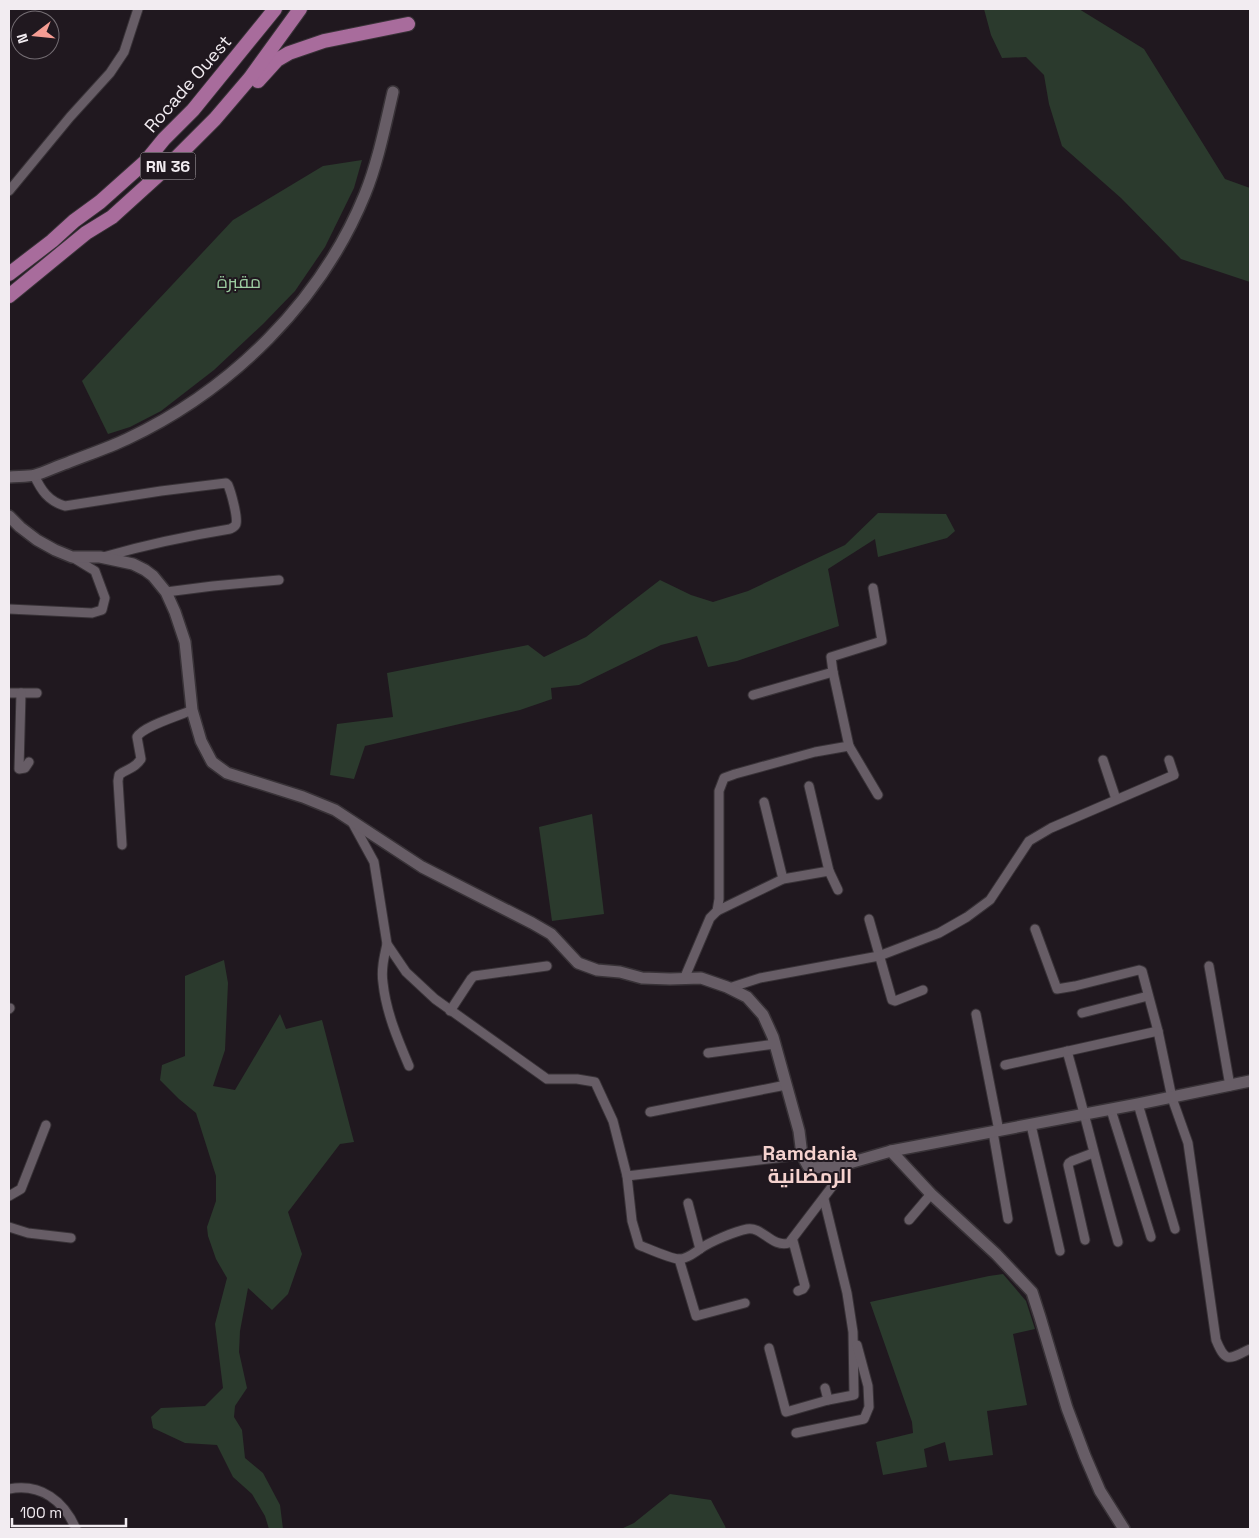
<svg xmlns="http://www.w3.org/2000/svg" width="1259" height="1538" font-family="'Space Grotesk',Cairo,sans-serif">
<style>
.green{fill:#2b3a2d}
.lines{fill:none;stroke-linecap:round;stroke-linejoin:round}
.minor-casing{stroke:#383237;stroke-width:11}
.tertiary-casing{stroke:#383237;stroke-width:14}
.trunk-casing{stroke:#383237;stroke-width:16}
.minor{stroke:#675d66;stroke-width:9}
.tertiary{stroke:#675d66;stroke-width:11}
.trunk{stroke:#a86c9c;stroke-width:14}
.labels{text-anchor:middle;stroke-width:4;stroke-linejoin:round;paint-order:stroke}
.shield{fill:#20181f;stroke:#b3acb2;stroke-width:1}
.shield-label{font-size:16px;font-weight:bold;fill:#f2ecf1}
.street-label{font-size:18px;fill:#f2ecf1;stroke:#20181f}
.park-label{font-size:18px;fill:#9ccca1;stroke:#20181f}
.quarter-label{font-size:20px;font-weight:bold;fill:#f5d2ce;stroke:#20181f}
</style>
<rect width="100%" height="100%" fill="#20181f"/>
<g class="green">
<polygon points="984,9 1079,9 1144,49 1225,179 1250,188 1250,282 1181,259 1121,198 1062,146 1049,104 1044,75 1026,57 1002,58 991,35"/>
<polygon points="362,160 354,188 325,247 295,291 263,324 214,370 161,411 130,427 108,434 82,381 233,220 323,166"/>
<polygon points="878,513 946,514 955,531 947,538 878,557 875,539 828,569 839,626 737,661 708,667 697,636 661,645 579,685 551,688 552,699 520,710 365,746 354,779 330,775 337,724 393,717 387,673 528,645 544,657 586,637 660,580 691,595 713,602 748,591 845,545"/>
<polygon points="592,814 604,914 552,921 539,827"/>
<polygon points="224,960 228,983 225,1050 213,1086 235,1090 280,1014 286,1029 322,1020 354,1142 340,1144 288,1212 302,1254 288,1294 272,1310 248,1288 240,1331 239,1352 247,1388 235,1406 234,1417 242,1430 245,1458 263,1473 280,1505 283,1529 269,1529 265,1516 252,1494 233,1477 217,1445 185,1443 153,1428 151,1417 161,1408 205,1406 223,1388 215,1324 227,1278 216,1259 208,1236 207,1227 216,1201 216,1176 196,1113 179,1099 160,1080 162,1065 185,1056 185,976"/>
<polygon points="1003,1274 1026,1301 1035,1329 1013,1334 1027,1405 987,1411 993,1455 949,1461 945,1442 924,1449 927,1467 883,1475 876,1442 913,1433 912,1422 870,1302 989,1276"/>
<polygon points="670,1494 711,1500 725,1526 726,1529 621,1529 634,1523"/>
</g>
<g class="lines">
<g class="minor-casing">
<g id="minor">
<polyline points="9,191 70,117 110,73 124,52 138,9"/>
<path d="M34 475C41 490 48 501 65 506L161 491 226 483 228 485C231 492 238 517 236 524 235 527 232 528 230 529 187 536 145 545 103 557"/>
<polyline points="166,592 213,586 279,580"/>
<polyline points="9,609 92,613 102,610 105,598 95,571 72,557"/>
<polyline points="9,693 37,693"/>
<polyline points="21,693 19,769 25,768 29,762"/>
<polyline points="753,695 833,672"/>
<polyline points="849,746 878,795"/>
<polyline points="1103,760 1116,799"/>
<polyline points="764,802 783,879"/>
<path d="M351 820 374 862 387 944 406 972 435 999 547 1079H577L595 1082 613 1121 627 1176 632 1221 639 1245C647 1248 671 1259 679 1259 687 1259 694 1253 700 1249 709 1242 736 1231 747 1229 762 1226 772 1248 789 1243L850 1163"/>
<path d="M122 845 118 781 119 775C127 768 134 770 141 759L137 737C143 726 179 716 192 710"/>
<polyline points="829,871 838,890"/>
<polyline points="717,911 783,879 829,871 809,786"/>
<polyline points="869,919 892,1000 895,1001 923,990"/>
<path d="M1035 929 1057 989 1075 986 1139 970 1142 971 1158 1031 1172 1098 1188 1143 1216 1340C1226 1364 1229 1359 1250 1349"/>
<path d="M387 944C384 957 381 970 383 983 386 1012 398 1040 409 1066"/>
<polyline points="1209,966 1230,1086"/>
<polyline points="684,979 710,918 717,911 719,899 719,791 724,778 735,774 815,752 849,746 833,672 831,657 882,641 873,588"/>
<polyline points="729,988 760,978 879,956 939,933 967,917 990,900 1029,841 1051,828 1174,775 1169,760"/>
<polyline points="9,1009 10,1008"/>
<polyline points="450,1011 471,979 474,976 547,966"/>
<polyline points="1082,1013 1148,996"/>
<polyline points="976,1014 999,1131"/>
<path d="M1067 1051C1085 1114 1100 1178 1118 1242"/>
<polyline points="708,1053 775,1044"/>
<polyline points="1005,1065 1158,1031"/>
<polyline points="1138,1104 1175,1229"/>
<polyline points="1111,1110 1151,1237"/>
<polyline points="650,1112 786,1085"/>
<polyline points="1031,1125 1060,1251"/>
<polyline points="993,1132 1008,1219"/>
<polyline points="627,1176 802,1155"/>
<polyline points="9,1196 21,1189 46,1125"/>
<polyline points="824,1199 847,1293 853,1332 854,1395 828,1400 825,1388"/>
<polyline points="688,1203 700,1249"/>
<polyline points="909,1220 931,1194"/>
<polyline points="9,1227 28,1233 71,1238"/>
<polyline points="1085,1240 1068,1165 1069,1163 1072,1161 1093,1153"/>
<polyline points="793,1241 805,1286 803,1289 798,1291"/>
<polyline points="679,1259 696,1316 745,1303"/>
<polyline points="769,1348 786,1412 828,1400"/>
<polyline points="796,1433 864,1419 869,1407 868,1386 857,1345"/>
<path d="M9 1489C41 1483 64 1501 76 1529"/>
</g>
</g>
<g class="tertiary-casing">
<g id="tertiary">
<path d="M9 477C17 476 27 477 35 475 46 472 57 466 67 463 87 455 108 448 127 439 231 390 321 302 365 194 378 162 385 126 393 92"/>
<polyline points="9,516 20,527 37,540 55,550 72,557 100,557 133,564 145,570 153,576 166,592 175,612 185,642 192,710 201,741 212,762 227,773 303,797 335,810 422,867 532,923 551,934 578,963 597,970 620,972 642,978 670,979 701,978 727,987 747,997 763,1015 773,1037 799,1131 802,1155 808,1166 812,1168 839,1166 891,1151 1138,1104 1250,1081"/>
<polyline points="891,1151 931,1194 996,1254 1032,1292 1040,1317 1067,1408 1085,1456 1100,1491 1124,1529"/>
</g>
</g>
<g class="trunk-casing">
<g id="trunk">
<polyline points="258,81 277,60 289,53 324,41 408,24"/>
<polyline points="9,274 52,241 74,221 100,202 146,161 164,139 193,110 275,9"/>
<polyline points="9,296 86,233 112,217 165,169 215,119 250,78 300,9"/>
</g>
</g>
<use href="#minor" class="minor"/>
<use href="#tertiary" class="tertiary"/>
<use href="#trunk" class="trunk"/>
</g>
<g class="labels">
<rect class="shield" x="140.5" y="152.5" width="55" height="27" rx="4"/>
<g class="shield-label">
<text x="168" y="172">RN 36</text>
</g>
<g class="street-label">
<text transform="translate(188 84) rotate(-49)" y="6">Rocade Ouest</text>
</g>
<g class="park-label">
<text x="239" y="288">مقبرة</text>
</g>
<g class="quarter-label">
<text x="810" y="1160">Ramdania<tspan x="810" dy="23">الرمضانية</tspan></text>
</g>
</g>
<rect width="1259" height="1538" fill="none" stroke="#f2ecf1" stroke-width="20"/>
<g transform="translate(35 35) rotate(254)"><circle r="24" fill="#20181f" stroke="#746d73"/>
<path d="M0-4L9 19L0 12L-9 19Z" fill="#f59c93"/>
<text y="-8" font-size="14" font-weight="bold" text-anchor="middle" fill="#f2ecf1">N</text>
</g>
<path d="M12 1518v8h114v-8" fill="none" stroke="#f2ecf1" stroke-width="2.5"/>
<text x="20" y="1518" font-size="15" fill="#f2ecf1" stroke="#20181f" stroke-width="4" paint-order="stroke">100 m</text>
</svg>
